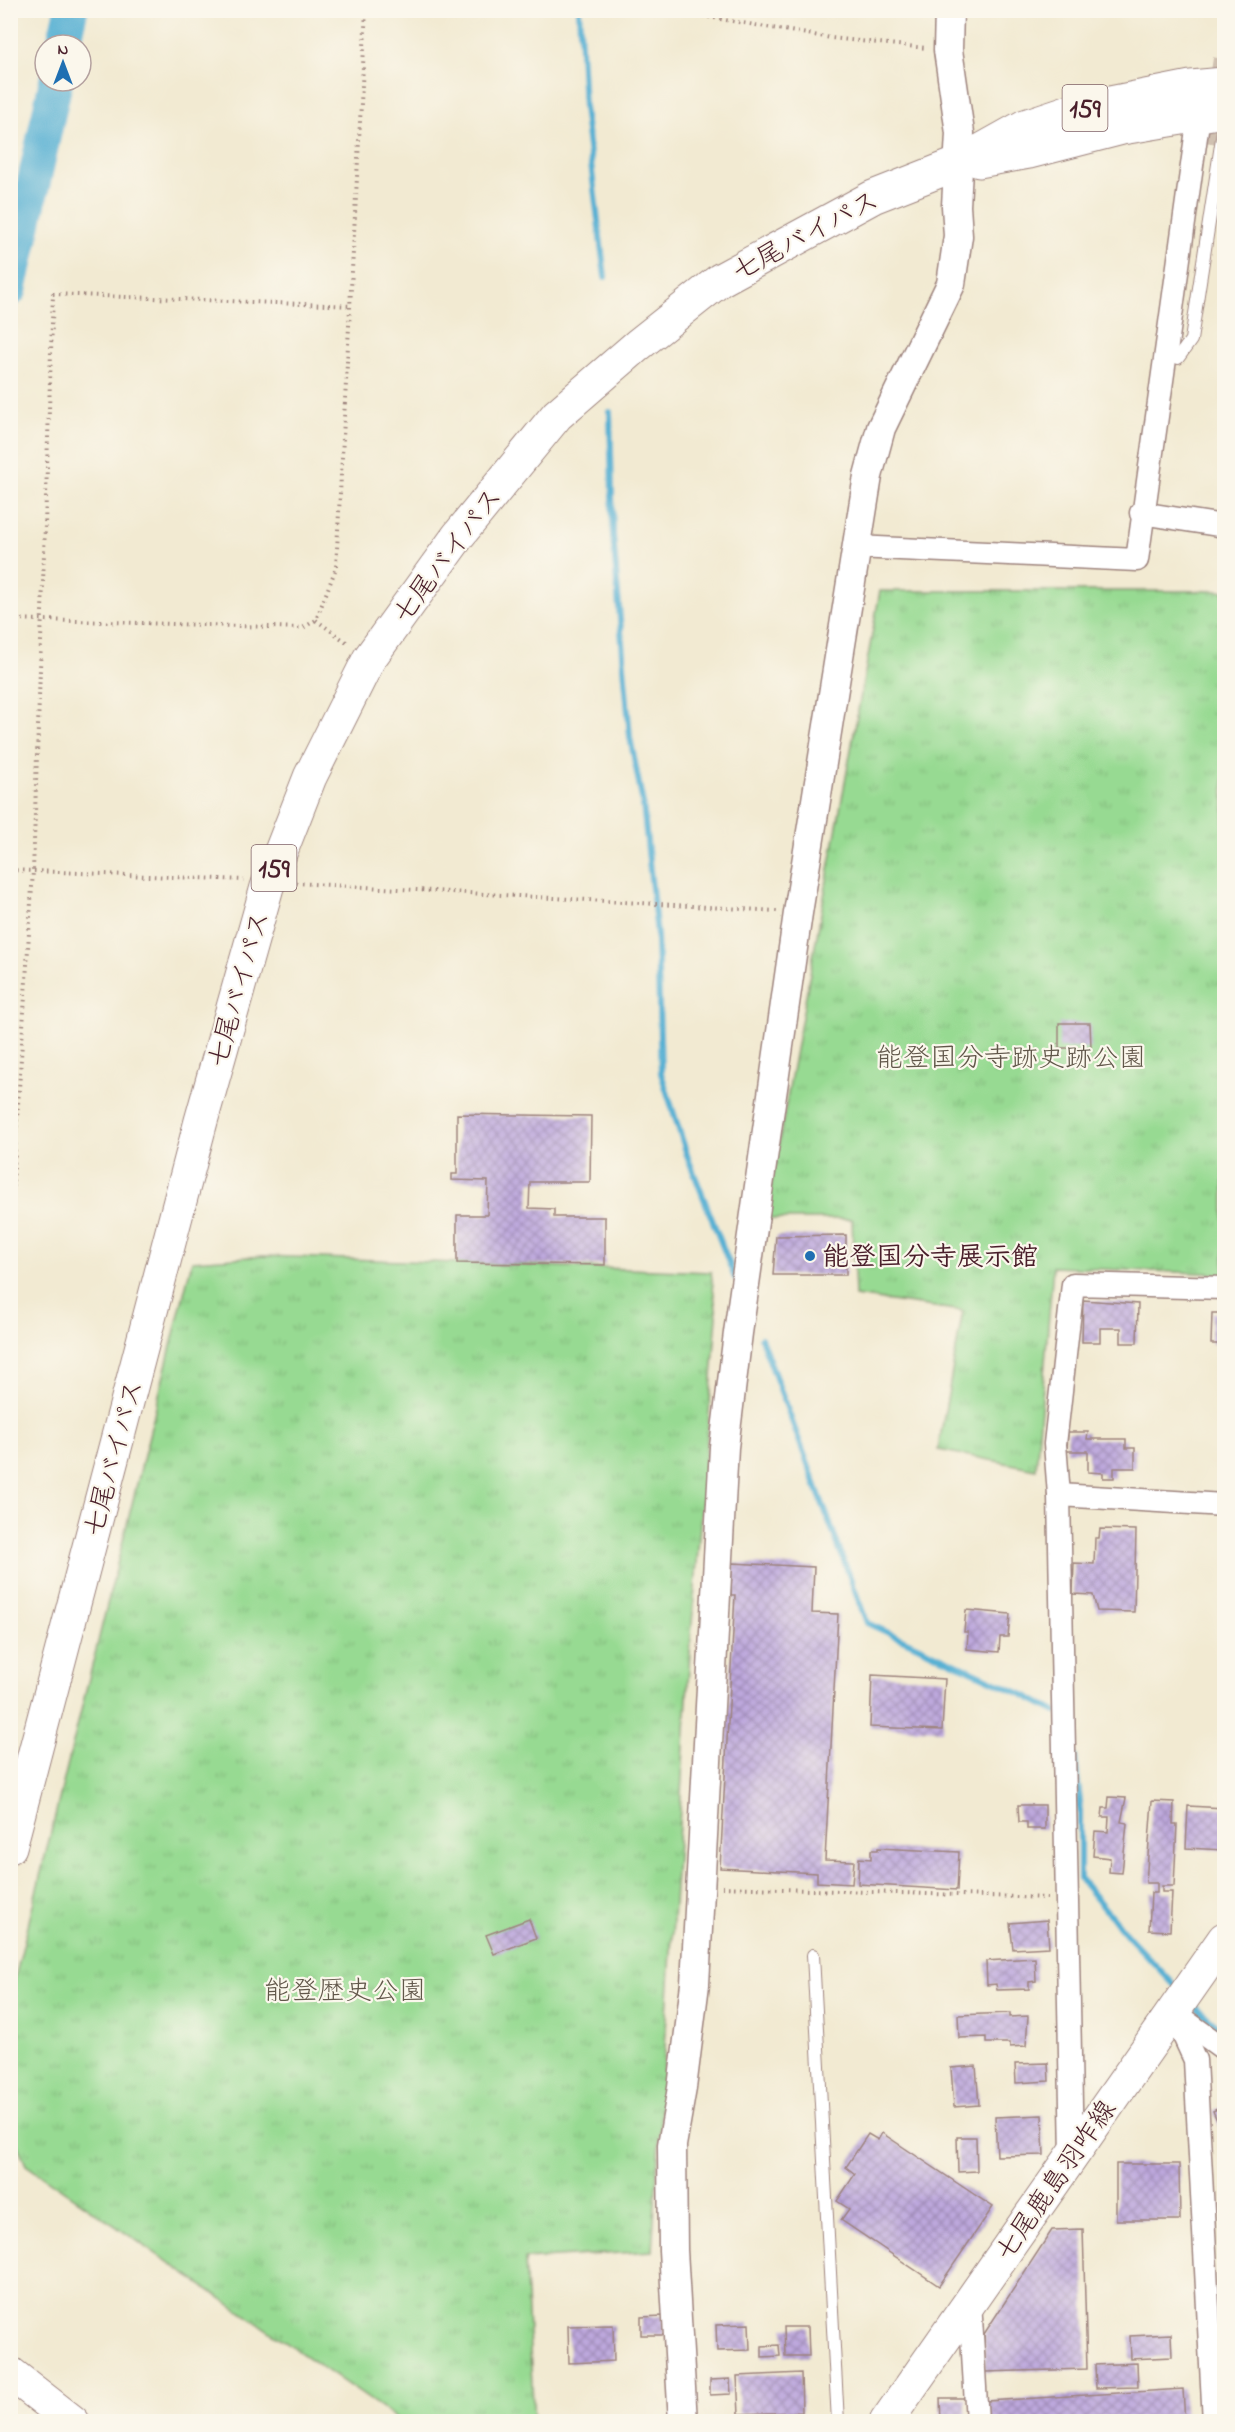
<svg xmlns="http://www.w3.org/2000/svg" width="1235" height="2432" font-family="'Indie Flower','Klee One',sans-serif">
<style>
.park{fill:url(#park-tufts);stroke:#707c5e;stroke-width:1.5}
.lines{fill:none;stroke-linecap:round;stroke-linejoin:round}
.stream{stroke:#56b0d3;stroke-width:6}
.river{stroke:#56b0d3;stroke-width:34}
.building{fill:url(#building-cross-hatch)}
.minor-tunnel{stroke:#d0c1b1;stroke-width:22;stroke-dasharray:22 11;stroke-linecap:butt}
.service-casing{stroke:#9e847e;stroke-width:14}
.minor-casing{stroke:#9e847e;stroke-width:25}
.tertiary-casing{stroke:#9e847e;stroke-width:31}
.secondary-casing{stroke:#9e847e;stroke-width:35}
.trunk-casing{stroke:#9e847e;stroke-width:35}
.motorway-casing{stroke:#9e847e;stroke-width:35}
.path{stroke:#9e847e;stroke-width:4;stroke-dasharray:1.5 4.5;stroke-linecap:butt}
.service{stroke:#fff;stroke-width:12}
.minor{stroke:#fff;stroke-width:22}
.tertiary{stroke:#fff;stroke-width:28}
.secondary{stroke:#fff;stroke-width:33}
.trunk{stroke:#fff;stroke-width:33}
.motorway{stroke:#fff;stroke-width:33}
.poi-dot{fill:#1f6fb2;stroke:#fbf7ec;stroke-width:2}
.labels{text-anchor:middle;stroke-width:4.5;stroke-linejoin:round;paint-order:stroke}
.shield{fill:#fbf7ec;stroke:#7f6065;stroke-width:1.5}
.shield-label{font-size:26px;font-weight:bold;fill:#4a1f2b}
.street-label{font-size:27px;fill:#4a1f2b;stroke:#fbf7ec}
.park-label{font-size:27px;fill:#61574a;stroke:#fbf7ec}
.poi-label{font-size:27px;font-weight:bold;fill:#4a1f2b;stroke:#fbf7ec;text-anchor:start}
</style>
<defs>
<pattern id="park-tufts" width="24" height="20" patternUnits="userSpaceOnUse" patternTransform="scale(1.5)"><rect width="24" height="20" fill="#97da92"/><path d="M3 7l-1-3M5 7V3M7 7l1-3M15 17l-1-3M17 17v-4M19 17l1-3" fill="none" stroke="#84bb7e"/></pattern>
<pattern id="building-cross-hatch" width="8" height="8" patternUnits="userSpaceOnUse" patternTransform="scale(1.5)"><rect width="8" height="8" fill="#bda8dd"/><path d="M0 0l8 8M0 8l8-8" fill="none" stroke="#9c88b3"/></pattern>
</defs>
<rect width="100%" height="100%" fill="#fbf7ec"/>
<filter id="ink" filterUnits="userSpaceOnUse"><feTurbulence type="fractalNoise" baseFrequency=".0167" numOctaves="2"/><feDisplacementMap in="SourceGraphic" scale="12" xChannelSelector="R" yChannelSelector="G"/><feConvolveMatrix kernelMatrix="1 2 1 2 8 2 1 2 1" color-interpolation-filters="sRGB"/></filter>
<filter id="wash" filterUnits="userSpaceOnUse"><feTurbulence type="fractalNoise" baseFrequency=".008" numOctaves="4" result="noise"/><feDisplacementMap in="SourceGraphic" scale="24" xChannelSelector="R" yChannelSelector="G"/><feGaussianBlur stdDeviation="1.35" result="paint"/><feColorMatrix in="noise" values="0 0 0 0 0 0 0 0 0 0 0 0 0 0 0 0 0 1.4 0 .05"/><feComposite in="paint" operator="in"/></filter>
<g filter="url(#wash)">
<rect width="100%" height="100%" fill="#f2ead2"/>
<g class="park">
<polygon points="880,591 1224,591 1224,1274 1053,1267 1036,1469 938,1450 963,1311 855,1296 852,1219 765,1219"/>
<polygon points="264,1256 711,1272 717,1316 691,1636 652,2251 525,2259 534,2421 401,2421 26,2165 11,2129 11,1994 192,1261"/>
</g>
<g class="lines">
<g class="stream">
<polyline points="579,10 584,107 605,277"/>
<polyline points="610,412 613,536 630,737 643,804 657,935 661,1073 688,1158 735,1278"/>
<polyline points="761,1338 867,1623 1026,1696 1056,1712"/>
<polyline points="1075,1757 1080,1802 1080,1879 1128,1936 1178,1989"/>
<polyline points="1190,2003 1224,2031"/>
</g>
<g class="river">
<polyline points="63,45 71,10"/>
<polyline points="10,290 56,81"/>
</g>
</g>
<g id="blocks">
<g class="building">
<polygon points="1059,1023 1090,1023 1091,1048 1059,1048"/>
<polygon points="457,1114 591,1116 590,1182 530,1182 529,1208 554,1209 554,1217 605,1217 605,1265 457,1263 457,1215 487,1215 488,1181 452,1180 452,1174 457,1174"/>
<polygon points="846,1235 846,1275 773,1275 776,1236"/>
<polygon points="1083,1300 1138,1304 1137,1343 1121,1343 1121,1328 1100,1328 1100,1342 1082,1342"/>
<polygon points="1212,1313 1224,1313 1224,1344 1211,1344"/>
<polygon points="1068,1432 1088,1432 1087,1439 1126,1439 1126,1448 1135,1448 1135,1468 1114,1468 1114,1478 1103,1478 1103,1473 1088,1472 1088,1451 1067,1451"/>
<polygon points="1100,1529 1136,1530 1134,1612 1097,1611 1093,1595 1073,1594 1074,1563 1094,1564 1095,1538 1099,1538"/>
<polygon points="732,1563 814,1567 812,1613 838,1614 825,1860 854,1861 852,1884 817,1882 817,1873 720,1868 735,1595 731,1595"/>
<polygon points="966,1610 1010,1614 1008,1637 1000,1637 999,1652 967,1649 968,1632 964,1632"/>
<polygon points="872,1675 945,1679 942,1730 870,1727"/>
<polygon points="1109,1797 1126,1798 1121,1822 1127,1823 1122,1873 1109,1872 1110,1858 1093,1856 1095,1831 1108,1832 1109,1817 1102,1817 1103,1808 1108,1808"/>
<polygon points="1152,1801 1174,1802 1173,1824 1177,1824 1174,1886 1162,1886 1162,1892 1172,1892 1170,1931 1149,1930 1151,1893 1157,1893 1157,1883 1146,1883"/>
<polygon points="1018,1805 1045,1805 1045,1829 1027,1829 1027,1822 1019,1822"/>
<polygon points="1188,1806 1224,1808 1224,1850 1186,1848"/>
<polygon points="878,1848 959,1852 957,1890 858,1884 859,1858 871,1859 871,1850 878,1850"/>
<polygon points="529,1919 536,1938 494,1954 486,1935"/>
<polygon points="1047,1920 1049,1947 1013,1949 1010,1923"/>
<polygon points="1035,1958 1036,1981 1029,1982 1029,1989 997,1990 996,1984 987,1985 986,1961"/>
<polygon points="1010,2013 1010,2017 1028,2016 1026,2046 1010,2047 1010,2043 986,2043 986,2037 959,2038 958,2015"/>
<polygon points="1048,2063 1049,2081 1016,2083 1015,2064"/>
<polygon points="976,2066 979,2105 954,2107 951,2068"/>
<polygon points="1224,2106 1224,2137 1213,2111"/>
<polygon points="1042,2115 1044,2155 997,2156 995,2117"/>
<polygon points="882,2133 993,2207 939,2286 841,2220 849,2209 837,2201 855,2174 846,2167 868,2134 878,2140"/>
<polygon points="957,2137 976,2137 977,2171 958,2172"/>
<polygon points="1116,2164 1179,2164 1180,2220 1116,2220"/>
<polygon points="1083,2229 1087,2369 985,2372 984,2334 1052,2230"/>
<polygon points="663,2316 664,2335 641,2335 641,2317"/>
<polygon points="749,2324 750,2350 717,2351 716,2325"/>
<polygon points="613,2325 614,2361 569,2363 568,2326"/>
<polygon points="784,2327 808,2327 809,2356 785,2356"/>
<polygon points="1171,2334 1172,2357 1131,2359 1130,2336"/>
<polygon points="779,2345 780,2356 762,2357 762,2346"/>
<polygon points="1137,2363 1138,2387 1096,2388 1095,2365"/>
<polygon points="801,2373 802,2412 739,2414 737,2376"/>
<polygon points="730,2379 731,2394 710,2395 710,2380"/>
<polygon points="1183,2389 1185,2422 988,2422 987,2401"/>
<polygon points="940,2398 966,2398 966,2422 941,2422"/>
</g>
</g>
</g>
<g filter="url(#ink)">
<use href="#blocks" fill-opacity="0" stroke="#9e847e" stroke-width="1.5"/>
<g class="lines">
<polyline class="minor-tunnel" points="1211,143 1224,59"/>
<g class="service-casing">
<g id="service">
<polyline points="1178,358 1191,340 1224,125"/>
<polyline points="813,1955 838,2422"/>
</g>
</g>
<g class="minor-casing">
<g id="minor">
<polyline points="1141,513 1224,526"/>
<polyline points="856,547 1137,560 1199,115"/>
<polyline points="1059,1495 1224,1505"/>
<polyline points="1173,2012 1195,2060 1214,2422"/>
<polyline points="1174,2013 1224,2049"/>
<polyline points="1072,2156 1059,1495 1055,1444 1073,1284 1224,1288"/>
<polyline points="970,2301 977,2422"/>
</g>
</g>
<g class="tertiary-casing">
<polyline id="tertiary" points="683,2422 673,2250 672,2145 682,2088 695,1984 724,1447 738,1333 798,913 868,476 881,428 951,284 958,236 956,206 960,133 948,50 949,10"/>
</g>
<g class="secondary-casing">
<polyline id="secondary" points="886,2422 1224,1939"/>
</g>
<g class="trunk-casing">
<g id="trunk">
<polyline points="979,161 1029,152 1122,128 1224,111"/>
<polyline points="10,1847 201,1121 267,887 310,777 369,659 458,536 557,415 638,345 720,280 873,197 957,164 1025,126 1070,111 1191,87 1224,84"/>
</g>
</g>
<g class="motorway-casing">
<polyline id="motorway" points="10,2373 73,2422"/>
</g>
<g class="path">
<polyline points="667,10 831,38 926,48"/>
<polyline points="10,619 303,628 316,620 336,568 366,10"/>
<polyline points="316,620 349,644"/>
<polyline points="10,870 244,880"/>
<polyline points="296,883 777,911"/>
<polyline points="10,1229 33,871 53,294 352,306"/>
<polyline points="722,1887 1047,1898"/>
</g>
<use href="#service" class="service"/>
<use href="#minor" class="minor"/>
<use href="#tertiary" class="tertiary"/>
<use href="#secondary" class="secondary"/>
<use href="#trunk" class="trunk"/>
<use href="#motorway" class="motorway"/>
</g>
</g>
<circle class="poi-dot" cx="810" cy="1256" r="6"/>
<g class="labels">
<g class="shield">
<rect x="1062.5" y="85" width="45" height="46" rx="4.5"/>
<rect x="251.5" y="845" width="45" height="46" rx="4.5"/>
</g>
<g class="shield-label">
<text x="1085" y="117">159</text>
<text x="274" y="877">159</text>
</g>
<g class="street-label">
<text transform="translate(805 235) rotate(-28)" y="9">七尾バイパス</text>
<text transform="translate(447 555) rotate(-53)" y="9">七尾バイパス</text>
<text transform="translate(238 989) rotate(-74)" y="9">七尾バイパス</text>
<text transform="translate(113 1458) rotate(-75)" y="9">七尾バイパス</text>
<text transform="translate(1055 2180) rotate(-55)" y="9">七尾鹿島羽咋線</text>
</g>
<g class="park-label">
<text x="1011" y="1066">能登国分寺跡史跡公園</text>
<text x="345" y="1999">能登歴史公園</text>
</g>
<g class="poi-label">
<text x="822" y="1265">能登国分寺展示館</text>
</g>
</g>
<rect width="1235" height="2432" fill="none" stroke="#fbf7ec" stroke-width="36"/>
<g transform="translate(63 63)"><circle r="28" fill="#fbf7ec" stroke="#b4a19f" stroke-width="1.5"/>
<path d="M0-4.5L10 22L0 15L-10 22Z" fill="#1f6fb2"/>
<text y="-9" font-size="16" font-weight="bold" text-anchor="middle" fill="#4a1f2b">N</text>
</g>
</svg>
